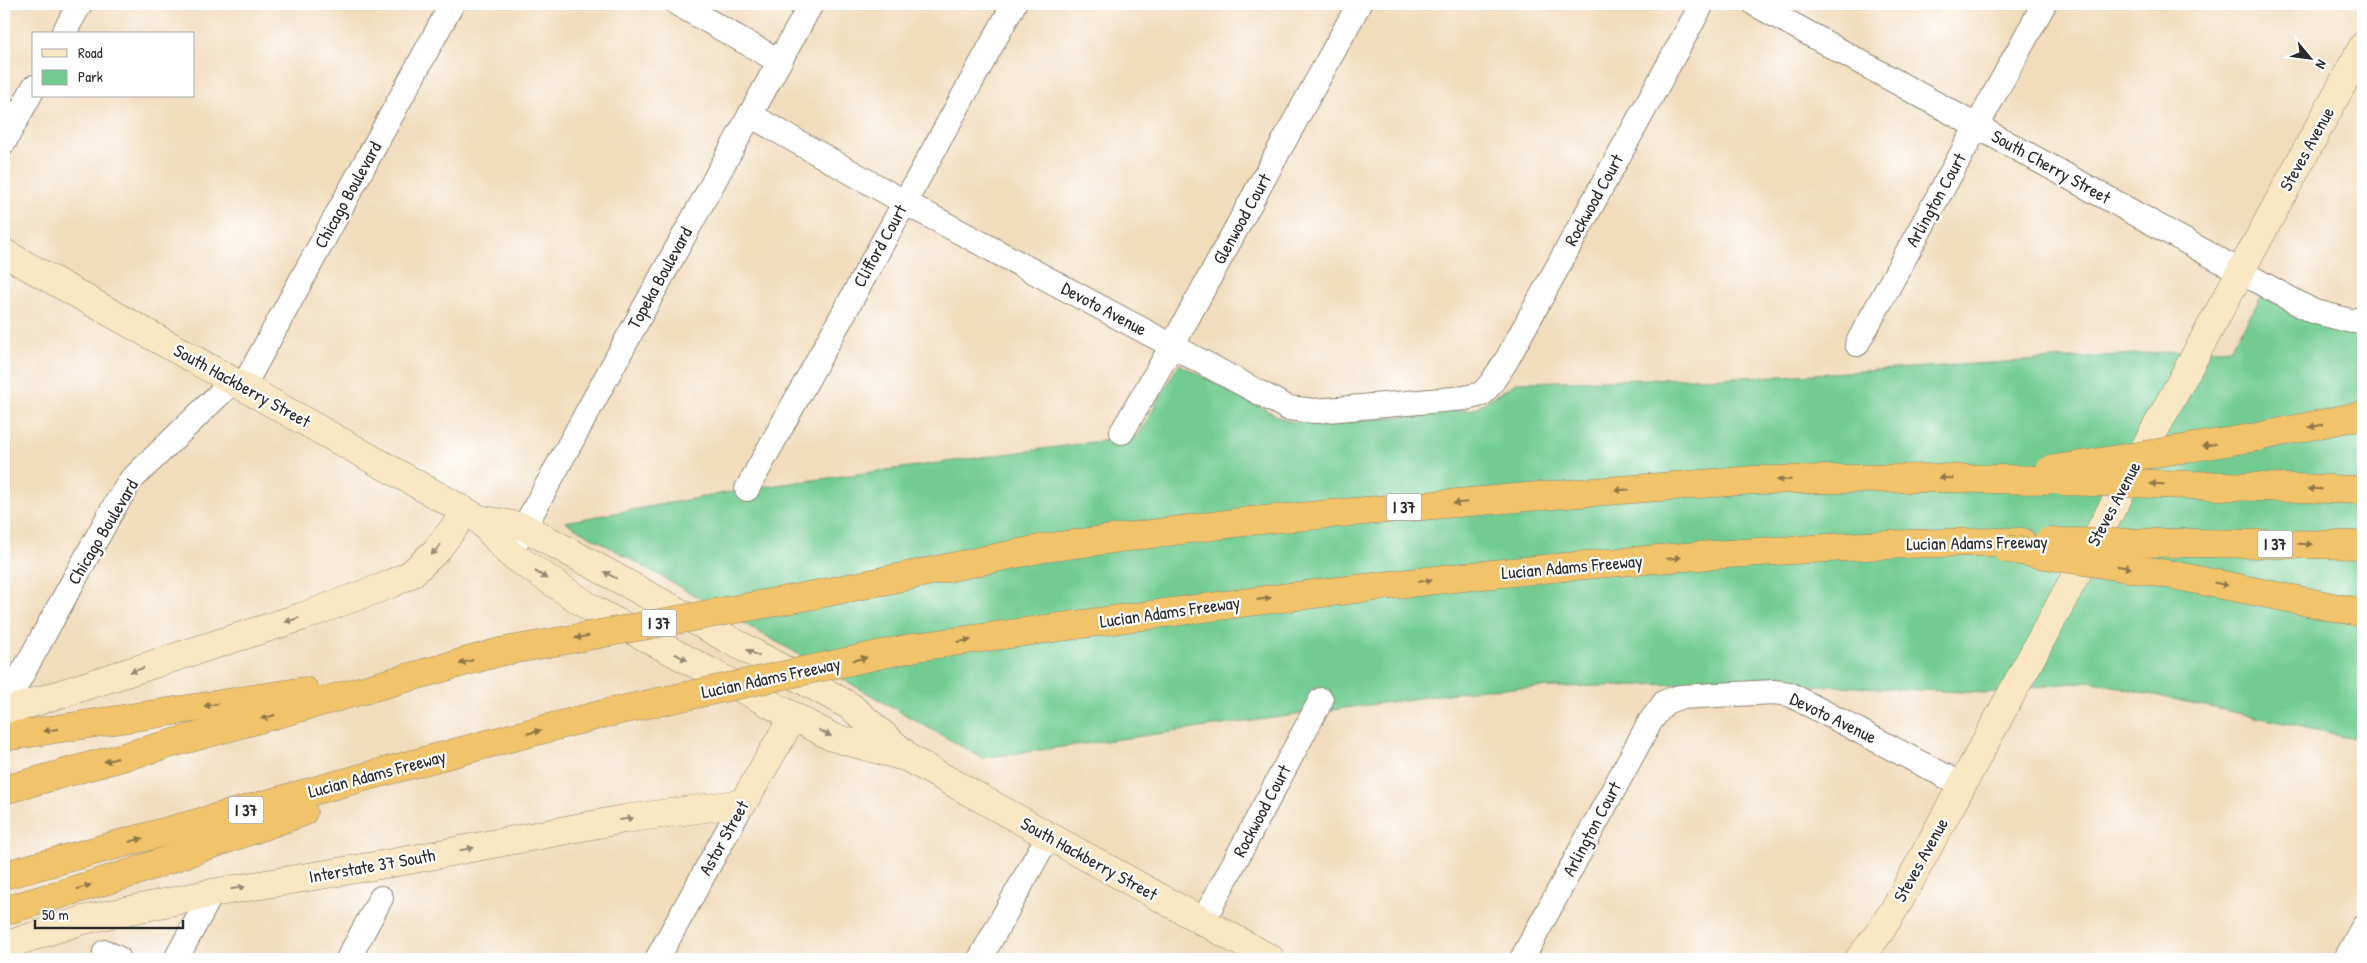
<svg xmlns="http://www.w3.org/2000/svg" width="2367" height="963" font-family="'Patrick Hand',sans-serif">
<style>
.green{fill:#72cc92;stroke:#4e7c5e}
.lines{fill:none;stroke-linecap:round;stroke-linejoin:round}
.street-casing{stroke:#8e8473;stroke-width:26}
.secondary-casing{stroke:#8e8473;stroke-width:29}
.highway-casing{stroke:#8e8473;stroke-width:29}
.street{stroke:#fff;stroke-width:24}
.secondary{stroke:#f9e7c3;stroke-width:28}
.highway{stroke:#f1c36a;stroke-width:28}
.highway-bridge-casing{stroke:#8e8473;stroke-width:29;stroke-linecap:butt}
.highway-bridge{stroke:#f1c36a;stroke-width:28}
.oneway{fill:#8e774a}
.oneway2{fill:#928977}
.labels{text-anchor:middle;stroke-width:4.5;stroke-linejoin:round;paint-order:stroke}
.shield{fill:#fff;stroke:#6b6b6b;stroke-width:1}
.shield-label{font-size:16px;font-weight:bold;fill:#2b2b2b}
.street-label{font-size:18px;fill:#2b2b2b;stroke:#fff}
</style>
<rect width="100%" height="100%" fill="#fff"/>
<filter id="ink" filterUnits="userSpaceOnUse"><feTurbulence type="fractalNoise" baseFrequency=".02" numOctaves="2"/><feDisplacementMap in="SourceGraphic" scale="10" xChannelSelector="R" yChannelSelector="G"/><feConvolveMatrix kernelMatrix="1 2 1 2 8 2 1 2 1" color-interpolation-filters="sRGB"/></filter>
<filter id="wash" filterUnits="userSpaceOnUse"><feTurbulence type="fractalNoise" baseFrequency=".0096" numOctaves="4" result="noise"/><feDisplacementMap in="SourceGraphic" scale="20" xChannelSelector="R" yChannelSelector="G"/><feGaussianBlur stdDeviation="1.12" result="paint"/><feColorMatrix in="noise" values="0 0 0 0 0 0 0 0 0 0 0 0 0 0 0 0 0 1.4 0 .05"/><feComposite in="paint" operator="in"/></filter>
<g filter="url(#wash)">
<rect width="100%" height="100%" fill="#f1dcbb"/>
<path class="green" d="M2262 296C2294 311 2327 336 2363 326V740L2089 681 1986 693 1749 682 1484 689 982 758 565 522 747 489 1138 436 1179 364 1287 421 1338 423 1474 409 1518 382 1782 376 2231 348Z"/>
</g>
<g filter="url(#ink)">
<g class="lines">
<g class="street-casing">
<g id="street">
<polyline points="678,4 779,61"/>
<polyline points="1755,4 2312,311 2351,321 2363,319"/>
<polyline points="63,34 80,4"/>
<polyline points="750,115 904,202 1288,408 1315,411 1465,398 1482,394 1492,382 1506,361 1702,4"/>
<polyline points="4,142 34,87"/>
<polyline points="1857,344 2044,4"/>
<polyline points="243,387 452,4"/>
<polyline points="1122,432 1172,346 1359,4"/>
<polyline points="747,489 1014,4"/>
<polyline points="515,544 811,4"/>
<polyline points="4,707 114,507 131,480 233,381"/>
<polyline points="1202,923 1321,700"/>
<polyline points="105,952 119,959"/>
<polyline points="176,959 212,893"/>
<polyline points="348,959 381,898"/>
<polyline points="657,959 743,803"/>
<polyline points="980,959 1048,836"/>
<polyline points="1522,959 1650,722 1665,702 1680,697 1774,692 1789,694 1962,785"/>
<polyline points="2346,959 2363,927"/>
</g>
</g>
<g class="secondary-casing">
<g id="secondary">
<polyline points="4,253 479,519 509,553 594,610 832,737 908,758 1271,959"/>
<polyline points="479,519 524,527 850,706 904,753"/>
<polyline points="4,712 301,617 391,584 411,574 436,551 466,512"/>
<polyline points="4,946 83,920 212,893 398,862 624,819 743,803 793,717"/>
<polyline points="1859,959 1879,933 1898,903 2363,46"/>
</g>
</g>
<g class="highway-casing">
<g id="highway">
<polyline points="2257,437 2363,415"/>
<polyline points="2224,486 2363,490"/>
<polyline points="2186,543 2363,545"/>
<polyline points="2173,575 2363,613"/>
<polyline points="819,594 1044,548 1250,521 1527,497 1754,480 1936,478 2047,480"/>
<path d="M916 647C1196 608 1477 569 1759 552 1847 547 1934 541 2022 542"/>
<polyline points="4,737 305,691"/>
<polyline points="4,790 500,652"/>
<path d="M4 875C205 822 405 764 607 713"/>
<polyline points="4,911 131,873 303,812"/>
</g>
</g>
<use href="#street" class="street"/>
<use href="#secondary" class="secondary"/>
<use href="#highway" class="highway"/>
<g class="highway-bridge-casing">
<g id="highway-bridge">
<polyline points="2050,470 2257,437"/>
<polyline points="2060,481 2224,486"/>
<polyline points="2048,542 2186,543"/>
<polyline points="2007,549 2173,575"/>
<polyline points="500,652 819,594"/>
<polyline points="607,713 916,647"/>
</g>
</g>
<use href="#highway-bridge" class="highway-bridge"/>
</g>
<defs><path id="oneway-solid" d="M-6-.8H1V-3.2L6.5 0L1 3.2V.8H-6Z" transform="scale(1.25)"/></defs>
<g class="oneway">
<use href="#oneway-solid" transform="translate(2316 426) rotate(169)"/>
<use href="#oneway-solid" transform="translate(2209 445) rotate(171)"/>
<use href="#oneway-solid" transform="translate(1946 478) rotate(-179)"/>
<use href="#oneway-solid" transform="translate(1784 480) rotate(179)"/>
<use href="#oneway-solid" transform="translate(2157 484) rotate(-178)"/>
<use href="#oneway-solid" transform="translate(2315 489) rotate(-178)"/>
<use href="#oneway-solid" transform="translate(1622 490) rotate(176)"/>
<use href="#oneway-solid" transform="translate(1460 503) rotate(175)"/>
<use href="#oneway-solid" transform="translate(2305 544) rotate(1)"/>
<use href="#oneway-solid" transform="translate(1674 558) rotate(-5)"/>
<use href="#oneway-solid" transform="translate(2124 567) rotate(9)"/>
<use href="#oneway-solid" transform="translate(1425 581) rotate(-6)"/>
<use href="#oneway-solid" transform="translate(2221 584) rotate(11)"/>
<use href="#oneway-solid" transform="translate(1264 599) rotate(-8)"/>
<use href="#oneway-solid" transform="translate(582 637) rotate(170)"/>
<use href="#oneway-solid" transform="translate(964 641) rotate(-8)"/>
<use href="#oneway-solid" transform="translate(860 659) rotate(-12)"/>
<use href="#oneway-solid" transform="translate(466 662) rotate(164)"/>
<use href="#oneway-solid" transform="translate(211 705) rotate(171)"/>
<use href="#oneway-solid" transform="translate(268 717) rotate(165)"/>
<use href="#oneway-solid" transform="translate(51 730) rotate(171)"/>
<use href="#oneway-solid" transform="translate(534 732) rotate(-14)"/>
<use href="#oneway-solid" transform="translate(111 760) rotate(165)"/>
<use href="#oneway-solid" transform="translate(136 840) rotate(-15)"/>
<use href="#oneway-solid" transform="translate(84 887) rotate(-17)"/>
</g>
<g class="oneway2">
<use href="#oneway-solid" transform="translate(436 550) rotate(132)"/>
<use href="#oneway-solid" transform="translate(541 575) rotate(34)"/>
<use href="#oneway-solid" transform="translate(610 575) rotate(-151)"/>
<use href="#oneway-solid" transform="translate(292 620) rotate(162)"/>
<use href="#oneway-solid" transform="translate(753 653) rotate(-151)"/>
<use href="#oneway-solid" transform="translate(681 657) rotate(28)"/>
<use href="#oneway-solid" transform="translate(137 670) rotate(162)"/>
<use href="#oneway-solid" transform="translate(825 733) rotate(26)"/>
<use href="#oneway-solid" transform="translate(626 819) rotate(-9)"/>
<use href="#oneway-solid" transform="translate(467 849) rotate(-10)"/>
<use href="#oneway-solid" transform="translate(238 888) rotate(-9)"/>
</g>
</g>
<g class="labels">
<g class="shield">
<rect x="1386.5" y="493.5" width="35" height="27" rx="4"/>
<rect x="2257.5" y="530.5" width="35" height="27" rx="4"/>
<rect x="641.5" y="609.5" width="35" height="27" rx="4"/>
<rect x="228.5" y="796.5" width="35" height="27" rx="4"/>
</g>
<g class="shield-label">
<text x="1404" y="513">I 37</text>
<text x="2275" y="550">I 37</text>
<text x="659" y="629">I 37</text>
<text x="246" y="816">I 37</text>
</g>
<g class="street-label">
<text transform="translate(2307 149) rotate(-61)" y="6">Steves Avenue</text>
<text transform="translate(2051 167) rotate(29)" y="6">South Cherry Street</text>
<text transform="translate(348 195) rotate(-61)" y="6">Chicago Boulevard</text>
<text transform="translate(1594 200) rotate(-61)" y="6">Rockwood Court</text>
<text transform="translate(1936 200) rotate(-61)" y="6">Arlington Court</text>
<text transform="translate(1242 219) rotate(-61)" y="6">Glenwood Court</text>
<text transform="translate(880 246) rotate(-61)" y="6">Clifford Court</text>
<text transform="translate(660 278) rotate(-61)" y="6">Topeka Boulevard</text>
<text transform="translate(1104 309) rotate(28)" y="6">Devoto Avenue</text>
<text transform="translate(242 386) rotate(29)" y="6">South Hackberry Street</text>
<text transform="translate(2114 504) rotate(-62)" y="6">Steves Avenue</text>
<text transform="translate(103 532) rotate(-59)" y="6">Chicago Boulevard</text>
<text transform="translate(1977 543) rotate(-1)" y="6">Lucian Adams Freeway</text>
<text transform="translate(1572 567) rotate(-5)" y="6">Lucian Adams Freeway</text>
<text transform="translate(1170 612) rotate(-8)" y="6">Lucian Adams Freeway</text>
<text transform="translate(771 678) rotate(-12)" y="6">Lucian Adams Freeway</text>
<text transform="translate(1833 718) rotate(26)" y="6">Devoto Avenue</text>
<text transform="translate(377 774) rotate(-15)" y="6">Lucian Adams Freeway</text>
<text transform="translate(1262 811) rotate(-62)" y="6">Rockwood Court</text>
<text transform="translate(1592 829) rotate(-62)" y="6">Arlington Court</text>
<text transform="translate(724 838) rotate(-61)" y="6">Astor Street</text>
<text transform="translate(1089 859) rotate(29)" y="6">South Hackberry Street</text>
<text transform="translate(1921 860) rotate(-61)" y="6">Steves Avenue</text>
<text transform="translate(372 866) rotate(-10)" y="6">Interstate 37 South</text>
</g>
</g>
<rect width="2367" height="963" fill="none" stroke="#fff" stroke-width="20"/>
<rect x="32" y="32" width="162" height="65" fill="#ffffff" stroke="#aaaaaa"/>
<rect x="42" y="49" width="25" height="8" fill="#f9e7c3" stroke="#aaaaaa"/>
<text x="78" y="58" font-size="15" fill="#2b2b2b">Road</text>
<rect x="42" y="70" width="25" height="15" fill="#72cc92" stroke="#aaaaaa"/>
<text x="78" y="82" font-size="15" fill="#2b2b2b">Park</text>
<g transform="translate(2310 58) rotate(119)" stroke="#ffffff" stroke-width="4" paint-order="stroke">
<path d="M0-4L9 19L0 12L-9 19Z" fill="#2b2b2b"/>
<text y="-8" font-size="14" font-weight="bold" text-anchor="middle" fill="#2b2b2b">N</text>
</g>
<path d="M35 920v8h148v-8" fill="none" stroke="#2b2b2b" stroke-width="2.5"/>
<text x="42" y="920" font-size="15" fill="#2b2b2b" stroke="#ffffff" stroke-width="4" paint-order="stroke">50 m</text>
</svg>
